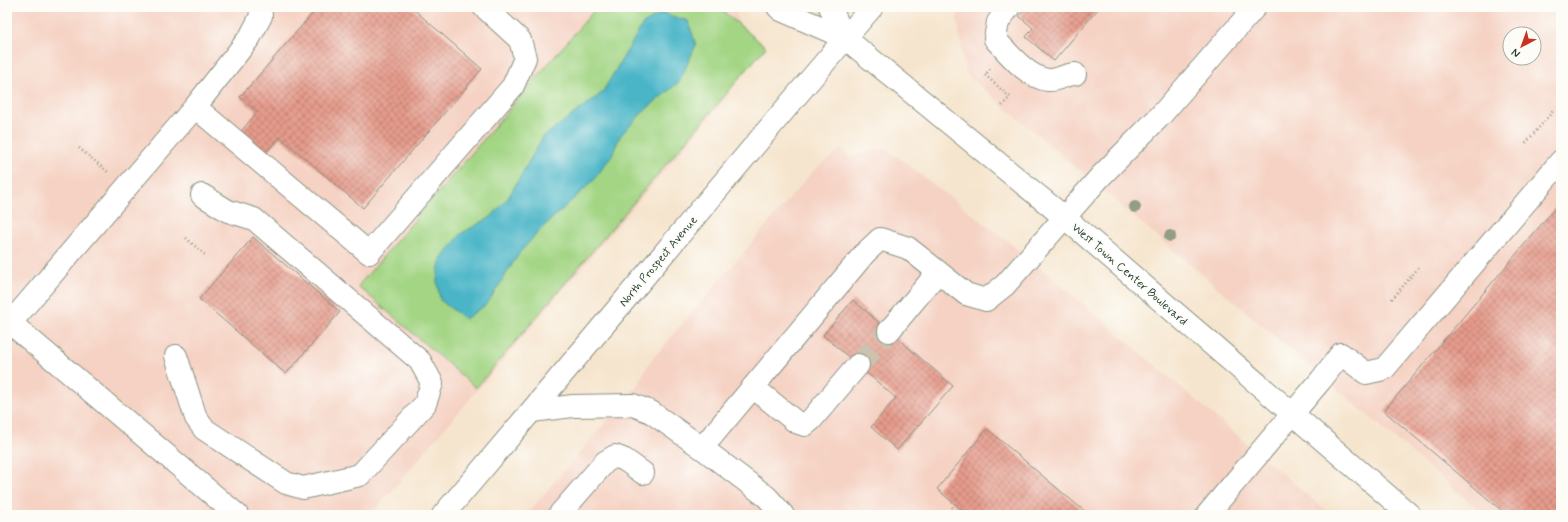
<svg xmlns="http://www.w3.org/2000/svg" width="1568" height="522" font-family="Mynerve,sans-serif">
<style>
.built{fill:#f5d2c3;fill-rule:evenodd}
.green{fill:#a3d584;stroke:#61895c}
.water{fill:#4ab5c7;stroke:#34797e}
.building{fill:url(#building-cross-hatch)}
.lines{fill:none;stroke-linecap:round;stroke-linejoin:round}
.minor-tunnel{stroke:#cbc3af;stroke-width:22;stroke-dasharray:22 11;stroke-linecap:butt}
.minor-casing{stroke:#8a9181;stroke-width:24}
.major-casing{stroke:#8a9181;stroke-width:24}
.path{stroke:#8a9181;stroke-width:2.5;stroke-dasharray:1 3;stroke-linecap:butt}
.minor{stroke:#fff;stroke-width:22}
.major{stroke:#fff;stroke-width:22}
.tree{fill:#929e84}
.labels{text-anchor:middle;stroke-width:4;stroke-linejoin:round;paint-order:stroke}
.street-label{font-size:12px;fill:#1f3d34;stroke:#fdfcf7}
</style>
<defs>
<pattern id="building-cross-hatch" width="8" height="8" patternUnits="userSpaceOnUse"><rect width="8" height="8" fill="#e69b8c"/><path d="M0 0l8 8M0 8l8-8" fill="none" stroke="#ba8073"/></pattern>
</defs>
<rect width="100%" height="100%" fill="#fdfcf7"/>
<filter id="ink" filterUnits="userSpaceOnUse"><feTurbulence type="fractalNoise" baseFrequency=".025" numOctaves="2"/><feDisplacementMap in="SourceGraphic" scale="8" xChannelSelector="R" yChannelSelector="G"/><feConvolveMatrix kernelMatrix="1 2 1 2 8 2 1 2 1" color-interpolation-filters="sRGB"/></filter>
<filter id="wash" filterUnits="userSpaceOnUse"><feTurbulence type="fractalNoise" baseFrequency=".012" numOctaves="4" result="noise"/><feDisplacementMap in="SourceGraphic" scale="16" xChannelSelector="R" yChannelSelector="G"/><feGaussianBlur stdDeviation="0.9" result="paint"/><feColorMatrix in="noise" values="0 0 0 0 0 0 0 0 0 0 0 0 0 0 0 0 0 1.4 0 .05"/><feComposite in="paint" operator="in"/></filter>
<g filter="url(#wash)">
<rect width="100%" height="100%" fill="#f6e5ce"/>
<g class="built">
<polygon points="7,7 735,7 746,58 728,96 371,515 7,515"/>
<path d="M962 7H1561V515H1485L966 74 957 19ZM1510 34H1534V58H1510Z"/>
<polygon points="886,148 1002,237 1063,287 1331,515 526,515 639,383 649,363 813,171 842,149 851,157"/>
</g>
<polygon class="green" points="597,7 718,7 766,47 476,388 358,286"/>
<polygon class="water" points="662,13 688,21 696,45 679,82 644,111 620,136 612,155 593,181 543,227 520,252 487,304 465,319 440,300 437,281 440,261 462,233 491,217 508,198 543,137 602,93 643,24"/>
<g id="blocks">
<g class="building">
<polygon points="318,7 411,7 482,69 363,208 280,137 263,156 238,135 257,112 240,97"/>
<polygon points="1027,7 1096,7 1098,9 1054,61 1026,37 1033,28 1019,16"/>
<polygon points="1561,201 1561,515 1507,515 1384,411"/>
<polygon points="253,237 340,312 286,374 199,299"/>
<polygon points="853,300 953,386 897,450 871,427 896,398 823,335"/>
<polygon points="987,429 1089,515 968,515 937,489"/>
</g>
</g>
</g>
<g filter="url(#ink)">
<use href="#blocks" fill-opacity="0" stroke="#8a9181" stroke-width="1"/>
<g class="lines">
<polyline class="minor-tunnel" points="858,365 889,331"/>
<g class="minor-casing">
<g id="minor">
<path d="M1009 7 998 22 995 39C1008 53 1028 78 1048 80 1057 81 1066 74 1075 74"/>
<polyline points="195,107 369,253 513,86 525,58 520,40 484,7"/>
<polyline points="7,320 237,515"/>
<polyline points="7,327 195,107 250,37 261,16 260,7"/>
<polyline points="889,331 938,272"/>
<polyline points="176,356 196,418 204,429 286,483 303,488 360,475 425,404 432,383 420,361 254,219 228,211 202,195"/>
<polyline points="753,387 796,422 805,425 811,420 858,365"/>
<polyline points="532,411 573,406 633,405 651,412 702,448 767,497 783,515"/>
<polyline points="702,448 865,253 880,239 908,248 966,294 986,300 1005,285 1100,177 1162,114 1255,7"/>
<polyline points="559,515 605,462 615,456 625,460 643,473"/>
<polyline points="1207,515 1321,380 1341,354 1366,373 1384,369 1561,161"/>
</g>
</g>
<g class="major-casing">
<g id="major">
<polyline points="778,7 781,10 845,38 899,82 1064,217 1410,515"/>
<polyline points="830,7 845,38"/>
<path d="M443 515C587 347 728 175 872 7"/>
</g>
</g>
<g class="path">
<polyline points="990,69 985,75 1010,97 1001,107"/>
<polyline points="1526,143 1553,111"/>
<polyline points="79,148 108,172"/>
<polyline points="186,238 205,255"/>
<polyline points="1392,299 1419,267"/>
<polyline points="952,507 961,515"/>
</g>
<use href="#minor" class="minor"/>
<use href="#major" class="major"/>
</g>
<g class="tree">
<circle cx="1135" cy="207" r="6"/>
<circle cx="1170" cy="236" r="6"/>
</g>
</g>
<g class="labels">
<g class="street-label">
<text transform="translate(658 261) rotate(-50)" y="4">North Prospect Avenue</text>
<text transform="translate(1130 274) rotate(41)" y="4">West Town Center Boulevard</text>
</g>
</g>
<rect width="1568" height="522" fill="none" stroke="#fdfcf7" stroke-width="24"/>
<g transform="translate(1522 46) rotate(221)"><circle r="19" fill="#fdfcf7" stroke="#a4b0a9"/>
<path d="M0-3L7 15L0 10L-7 15Z" fill="#c8321e"/>
<text y="-6" font-size="11" font-weight="bold" text-anchor="middle" fill="#1f3d34">N</text>
</g>
</svg>
